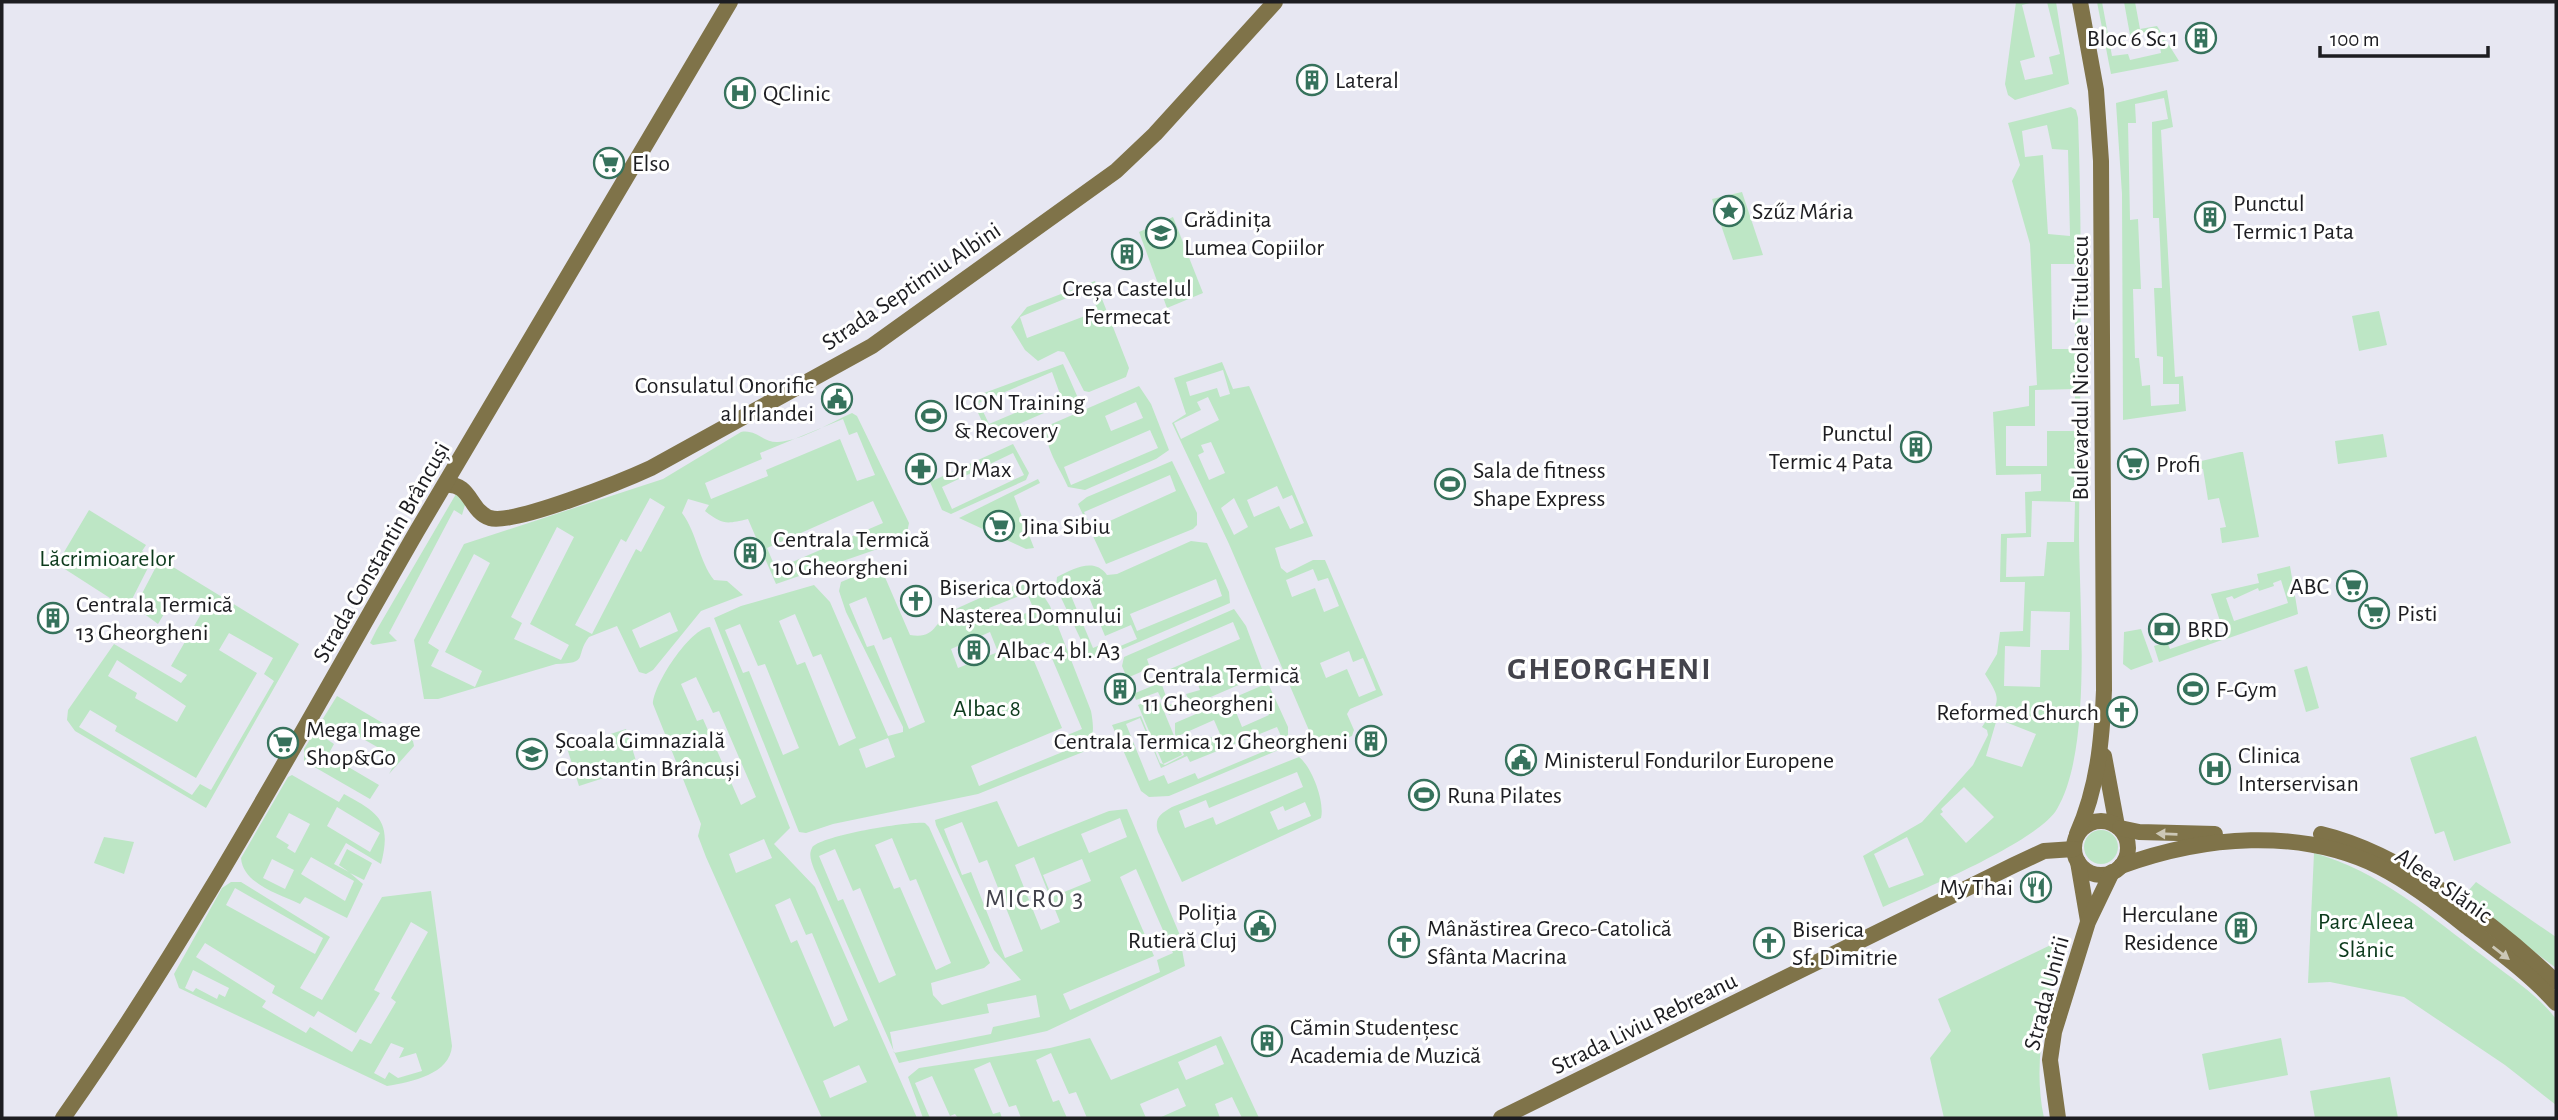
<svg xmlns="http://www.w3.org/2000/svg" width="2558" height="1120" font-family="'Alegreya Sans',sans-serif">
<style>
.green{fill:#bde6c5;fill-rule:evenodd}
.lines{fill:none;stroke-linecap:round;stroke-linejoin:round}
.secondary{stroke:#7f7349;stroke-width:16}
.oneway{fill:#ccc7b6}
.labels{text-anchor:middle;stroke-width:6;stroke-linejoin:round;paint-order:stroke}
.poi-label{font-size:24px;fill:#1d1d21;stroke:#fff;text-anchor:start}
.street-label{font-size:24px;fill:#1d1d21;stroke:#fff}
.park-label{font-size:24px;fill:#0c3a1c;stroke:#fff}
.neighbourhood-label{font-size:26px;letter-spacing:2px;fill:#43434c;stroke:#fff}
.district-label{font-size:32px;font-weight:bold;letter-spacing:2px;fill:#43434c;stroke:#fff}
</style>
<rect width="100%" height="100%" fill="#e7e7f2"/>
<g class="green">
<polygon points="2016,2 2034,2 2022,5 2035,57 2020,61 2025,80 2053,74 2049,57 2060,54 2047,2 2056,2 2069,84 2015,100 2008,95 2005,84"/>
<polygon points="2097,2 2102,2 2112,56 2128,54 2130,60 2161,53 2157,30 2130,35 2124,2 2135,2 2140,29 2157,26 2179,61 2111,74"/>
<path d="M2167 90 2173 127 2161 130 2175 377 2183 376 2186 411 2123 420 2122 194 2116 103ZM2164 98 2168 119 2152 122 2153 218H2159L2162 288H2154L2157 356 2163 357V384H2179V404L2151 406 2150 385 2142 386 2139 358H2135L2133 289H2141L2138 219 2130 220 2128 123H2136L2135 104Z"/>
<path d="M2071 107 2076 110 2078 118C2083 256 2080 393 2079 531 2079 604 2093 748 2057 809 2039 841 1920 891 1883 907L1863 856 1922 822 1973 765 1988 735 1987 730 1982 727C1999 701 2003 702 1985 674L1997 654 2000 632 2023 631 2025 582H2000L2001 534 2026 533 2025 492 2041 491V474L1996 475 1993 412 2029 406V386L2037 385 2030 244 2012 181 2020 165 2008 123ZM2047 125 2052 149 2068 150 2070 236 2048 234 2043 155 2025 157 2022 131ZM2051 264H2075V349H2052ZM2075 389V431H2047V466H2006V426H2035V390ZM2032 501 2075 502 2074 542H2047L2044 576 2006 577 2007 538 2031 537ZM2031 611 2070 612 2069 650H2041L2040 687 2004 686 2005 646 2030 647ZM2003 721 2036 734 2022 767 1986 756 1996 722ZM1964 787 1994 817 1966 843 1940 814 1943 812 1941 809ZM1907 837 1924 875 1889 888 1874 854Z"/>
<polygon points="1742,192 1763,255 1733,260 1712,199"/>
<polygon points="1173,217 1203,293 1167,308 1139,232"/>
<path d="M1095 281 1129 368 1126 377 1089 392 1084 391 1064 352 1058 351 1038 361 1025 350 1011 327 1027 307ZM1089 289 1098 311 1027 338 1020 317Z"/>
<polygon points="2379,311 2387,345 2359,351 2352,316"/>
<path d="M1222 362 1233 389 1249 386 1251 390 1313 536 1275 548 1281 568 1287 573 1313 560H1325L1383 695 1350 709 1347 714 1354 730 1352 736 1318 748 1314 742 1229 544 1172 423 1186 414 1174 378ZM1223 370 1230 394 1220 397 1217 388 1190 396 1186 382ZM1208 397 1219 420 1181 439 1174 423 1201 410 1197 402ZM1211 442 1225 473 1209 480 1198 455 1204 452 1201 445ZM1277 486 1283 499 1292 495 1304 523 1290 529 1279 506 1254 517 1247 500ZM1234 498 1248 527 1234 535 1221 508ZM1313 569 1318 581 1328 578 1339 606 1324 612 1315 588 1292 597 1286 580ZM1349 651 1353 662 1363 658 1376 690 1359 697 1347 669 1326 678 1320 663Z"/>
<path d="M1063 364 1078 398 1005 430 987 432 972 400 976 396ZM1052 372 1060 394 989 424 979 403Z"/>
<path d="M1139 386 1151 404 1169 450 1156 459 1085 490 1068 487C1061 470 1042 444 1047 426ZM1136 402 1143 418 1111 431 1105 416ZM1150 430 1158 448 1071 485 1064 467Z"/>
<path d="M852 413 857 416 909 523 907 533 898 542 776 584 748 519C726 524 723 525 705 511L709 505 688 499 682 513C697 533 699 561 714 580L727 581 743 595 701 611 653 670 646 674 639 672 617 626 589 637C574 657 590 663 556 664L438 699H424L414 640 464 544 663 479 741 432C756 429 764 443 778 442 804 440 829 423 852 413ZM843 419 849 435 857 432 875 475 857 481 840 439 766 470 768 476 711 499 705 483 762 459 760 453ZM650 498 665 507 641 552 636 549 592 634 575 625 621 539 626 542ZM873 501 883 523 776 569 767 548ZM557 527 574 537 530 624 569 645 561 660 514 639 522 623 511 617ZM474 554 490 563 445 652 482 671 475 687 431 666 439 650 428 643ZM670 612 678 631 640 648 632 630Z"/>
<polygon points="2383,434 2387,457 2338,464 2335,441"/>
<path d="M1013 444 1029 473 1026 480 951 514 942 510 930 482ZM1013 453 1024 475 952 509 942 487Z"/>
<polygon points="2240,452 2243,452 2259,537 2222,543 2220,528 2226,527 2219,498 2208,500 2203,469 2198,468 2197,462"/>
<path d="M1172 461 1197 513V525L1193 529 1106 564 1078 504 1087 497ZM1170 475 1176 491 1092 529 1084 512Z"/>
<polygon points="1038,479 1040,483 1014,496 1034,548 1026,549 959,518"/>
<polygon points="456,494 465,505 462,515 454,510 389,633 397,641 373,645 370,643 376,631"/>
<polygon points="89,510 146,545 142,551 153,558 127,609 57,564"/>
<path d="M1191 541 1207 543 1229 592 1230 603 1104 657H1089L1056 587 1057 577C1074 569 1094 557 1107 575L1117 574ZM1216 579 1222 596 1137 631 1130 614ZM1084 585 1105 636 1131 625 1137 639 1111 650 1107 642 1093 648 1069 591Z"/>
<path d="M160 559 299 644 206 808 75 731 67 720 68 710 114 644 181 683 187 675 171 666 201 614 174 597 158 624 135 607ZM229 633 273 658 264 674 274 681 211 790 200 784 192 795 79 727 90 710 117 726 115 731 196 778 257 673 219 650ZM117 660 186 706 177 722 135 698 137 693 108 676Z"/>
<path d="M2290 566 2298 614 2226 639 2211 594 2259 583 2257 574ZM2281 580 2288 603 2234 621 2226 598 2232 596 2234 599 2258 588 2259 591 2274 586 2273 583Z"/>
<path d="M875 568H881L910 635C936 640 935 620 950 612 968 603 1005 586 1024 584 1030 583 1035 587 1040 590L1050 606 1091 711C1094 728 1095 739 1083 752L978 794 833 824 806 833 799 832 714 618 741 606 814 585 830 602 888 736 903 732V727L846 612 839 591 841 582ZM1027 593 1034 610 996 625 989 608ZM866 597 883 640 891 637 925 722 909 729 874 645 867 647 849 604ZM795 614 813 657 821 654 856 738 839 746 805 662 797 665 779 621ZM740 624 758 666 765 664 799 748 783 755 749 671 743 673 725 630ZM990 632 998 652 958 668 951 649ZM1045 642 1082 729 1065 736 1070 749 979 786 971 766 1062 728 1029 649ZM888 738 895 757 866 768 859 749Z"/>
<path d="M1234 609 1246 626 1262 669 1257 677 1169 715 1158 692 1136 700 1122 666 1124 657ZM1233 622 1240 639 1154 676 1157 684 1133 694 1127 678 1150 668 1147 659ZM1195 676 1200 690 1186 694 1188 699 1169 705 1161 682 1175 677 1178 683Z"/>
<path d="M710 627 790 828 774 844 815 887 917 1118H822L706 857 698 836 701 824 653 704C653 685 690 628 710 627ZM696 677 713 713 719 711 756 797 741 805 703 719 697 721 681 684ZM764 839 772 858 736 873 729 854ZM790 898 806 935 812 933 848 1020 834 1027 797 940 791 943 775 905ZM859 1065 867 1082 830 1098 823 1081Z"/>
<polygon points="2141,629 2153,662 2131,670 2123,664 2124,632"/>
<polygon points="2220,632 2222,640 2159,662 2154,646 2167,642 2170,649"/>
<polygon points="2307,666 2319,708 2306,712 2294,670"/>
<path d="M1268 683 1288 727V746L1169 796 1149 797 1141 791 1112 725 1141 716 1160 763 1165 765 1184 755 1175 734V723ZM1263 700 1269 715 1242 727 1236 712ZM1140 718 1161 768 1187 756 1190 762 1277 727 1284 743 1198 779 1195 773 1168 784 1164 775 1149 781 1126 724ZM1214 720 1223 741 1215 744 1212 737 1185 749 1178 736Z"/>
<polygon points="337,696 413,741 414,746 389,774 395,763 391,760 393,756 337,724 328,740 334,744 328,755 379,785 370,799 304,761 304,749"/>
<polygon points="1158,697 1182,755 1163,764 1138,705"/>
<polygon points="626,729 638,767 579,786 567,748"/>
<polygon points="2476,736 2511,843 2454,861 2444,831 2435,834 2410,758"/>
<path d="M1299 757C1312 767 1325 802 1321 818L1182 882 1158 832C1154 818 1160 814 1172 807ZM1297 772 1303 787 1216 825 1213 817 1185 828 1179 811 1206 800 1209 808ZM1305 802 1311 816 1278 830 1270 812 1283 806 1285 811Z"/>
<path d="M292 775 339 802 344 794C379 813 392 821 381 864L346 843 334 864 349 872 339 865 347 849 372 863 364 880 350 873 363 884 347 918 305 897 300 904C279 894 243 884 241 858L288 777ZM337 807 380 833 370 852 327 826ZM289 813 310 824 295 853 287 848 289 845 276 837ZM311 857 354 881 345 901 301 874ZM272 859 294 870 285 889 263 878Z"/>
<path d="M997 801 1018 847 1109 811 1127 809 1179 933 1185 966 1047 1031 899 1063 814 869C812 863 808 855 812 848 818 836 910 821 925 823L929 827 990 963 984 968 931 983 933 995 942 1005 1021 980 994 950 936 825 935 820ZM1120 818 1127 837 1089 853 1081 834ZM962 822 979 863 987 860 1023 951 1005 958 971 872 962 875 944 829ZM892 838 910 881 916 879 951 963 936 970 900 887 894 889 875 845ZM835 849 853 891 860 888 896 975 879 983 843 899 838 901 819 856ZM1034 857 1060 922 1041 930 1015 865ZM1082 859 1091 881 1052 897 1043 875ZM1136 869 1173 953 1157 960 1160 972 1070 1010 1063 994 1154 956 1120 877ZM1036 995 1040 1017 993 1027 991 1034 894 1053 890 1032 989 1013 987 1004Z"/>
<circle cx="2101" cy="847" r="17"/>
<polygon points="104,837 134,842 124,874 94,863"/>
<path d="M2314 853C2379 871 2430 916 2483 956 2508 976 2536 993 2556 1019V1105L2505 1065 2404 997 2330 982 2308 983Z"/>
<path d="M231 882H241L330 937 300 988 322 1000 382 897 431 891 452 1046C450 1074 412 1082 387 1086L179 988 174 974 222 888ZM235 888 323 938 315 954 226 905ZM411 922 428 932 391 998 396 1002 371 1044 360 1039 352 1052 310 1027 306 1033 262 1007 266 1001 196 957 205 943 275 986 272 993 314 1017 318 1011 356 1033 380 993 374 990ZM193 970 229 988 225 997 219 994 217 999 196 988 193 992 185 988ZM391 1043 404 1048 399 1058 416 1053 422 1071 398 1078 389 1072 385 1079 374 1073Z"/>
<polygon points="2476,882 2556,937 2556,968 2462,898"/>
<path d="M2061 940C2049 1000 2031 1057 2044 1118H1944L1930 1058 1951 1031 1938 999Z"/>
<path d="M1221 1036 1259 1118H1242L1232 1097 1215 1104 1220 1118H1159L1186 1106 1178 1088 1140 1104 1146 1118H1087L1076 1092 1069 1094 1051 1053 1036 1060 1053 1102 1059 1100 1067 1118H1021L1016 1105 1009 1107 990 1062 974 1069 993 1114 1000 1112 1002 1118H958L955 1114 950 1116 932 1076 915 1083 930 1118H923L908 1077 919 1068 1050 1048 1090 1038 1111 1080ZM1216 1045 1224 1064 1186 1080 1178 1062Z"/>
<polygon points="2281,1038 2288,1075 2209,1090 2202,1054"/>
<polygon points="2390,1077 2398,1118 2315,1118 2310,1091"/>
</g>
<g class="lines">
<g class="secondary">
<path d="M445 485C471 482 469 511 490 518 514 525 625 480 651 468L872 346 1116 171 1155 134 1275 2"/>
<polyline points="2104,756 2117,826"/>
<circle cx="2101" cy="848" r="27"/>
<polyline points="2120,828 2139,832 2215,834"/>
<path d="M2077 834C2098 787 2102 740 2104 690L2101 161 2096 90 2080 2"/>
<path d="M2321 834C2402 853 2496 925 2556 982"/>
<polyline points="2078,862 2088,921"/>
<path d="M2121 866C2203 836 2299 827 2380 867 2411 883 2440 905 2467 927 2498 951 2530 974 2556 1003"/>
<path d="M63 1118C195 931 303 729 417 531 520 354 625 178 730 2"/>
<polyline points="1501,1118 2014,865 2044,851 2074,849"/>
<polyline points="2058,1118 2050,1060 2054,1032 2088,922 2112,872"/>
</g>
</g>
<defs><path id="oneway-solid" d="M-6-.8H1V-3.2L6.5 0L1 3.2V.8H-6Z" transform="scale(1.75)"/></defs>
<g class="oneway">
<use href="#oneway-solid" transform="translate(2167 834) rotate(-178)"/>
<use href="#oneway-solid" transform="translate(2501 953) rotate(38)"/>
</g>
<defs>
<g id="building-ring" transform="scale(1.575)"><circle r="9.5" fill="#fff" stroke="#36725c" stroke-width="1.5"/><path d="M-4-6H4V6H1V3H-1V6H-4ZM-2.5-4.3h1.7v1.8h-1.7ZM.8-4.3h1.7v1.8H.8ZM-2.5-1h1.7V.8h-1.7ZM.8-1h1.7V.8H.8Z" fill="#36725c"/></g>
<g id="hospital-ring" transform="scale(1.575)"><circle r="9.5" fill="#fff" stroke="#36725c" stroke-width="1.5"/><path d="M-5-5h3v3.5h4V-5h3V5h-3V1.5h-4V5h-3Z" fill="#36725c"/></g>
<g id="supermarket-ring" transform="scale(1.575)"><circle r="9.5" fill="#fff" stroke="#36725c" stroke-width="1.5"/><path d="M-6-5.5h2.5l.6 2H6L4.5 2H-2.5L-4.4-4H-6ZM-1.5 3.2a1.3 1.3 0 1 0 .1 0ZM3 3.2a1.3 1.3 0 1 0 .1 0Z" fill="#36725c"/></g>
<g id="sight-ring" transform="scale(1.575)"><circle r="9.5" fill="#fff" stroke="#36725c" stroke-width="1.5"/><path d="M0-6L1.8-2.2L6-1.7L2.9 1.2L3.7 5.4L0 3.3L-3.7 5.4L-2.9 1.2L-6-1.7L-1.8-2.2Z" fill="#36725c"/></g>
<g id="school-ring" transform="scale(1.575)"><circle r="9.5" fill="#fff" stroke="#36725c" stroke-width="1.5"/><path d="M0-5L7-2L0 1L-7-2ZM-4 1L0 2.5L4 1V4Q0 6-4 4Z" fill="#36725c"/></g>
<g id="civic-ring" transform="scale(1.575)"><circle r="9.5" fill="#fff" stroke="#36725c" stroke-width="1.5"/><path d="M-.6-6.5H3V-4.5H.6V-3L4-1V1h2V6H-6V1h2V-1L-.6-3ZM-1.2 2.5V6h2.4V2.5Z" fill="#36725c"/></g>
<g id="stadium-ring" transform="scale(1.575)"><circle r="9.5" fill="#fff" stroke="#36725c" stroke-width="1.5"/><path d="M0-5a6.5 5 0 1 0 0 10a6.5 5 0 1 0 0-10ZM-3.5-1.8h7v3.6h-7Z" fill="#36725c"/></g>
<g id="pharmacy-ring" transform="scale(1.575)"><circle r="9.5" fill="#fff" stroke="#36725c" stroke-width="1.5"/><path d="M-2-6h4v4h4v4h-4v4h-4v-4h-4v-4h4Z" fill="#36725c"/></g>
<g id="church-ring" transform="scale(1.575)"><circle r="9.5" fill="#fff" stroke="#36725c" stroke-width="1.5"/><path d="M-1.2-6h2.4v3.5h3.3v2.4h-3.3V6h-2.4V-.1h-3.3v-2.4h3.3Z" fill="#36725c"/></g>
<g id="bank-ring" transform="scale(1.575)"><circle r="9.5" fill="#fff" stroke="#36725c" stroke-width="1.5"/><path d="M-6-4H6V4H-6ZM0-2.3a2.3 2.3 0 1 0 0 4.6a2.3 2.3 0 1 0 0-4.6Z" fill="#36725c"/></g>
<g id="restaurant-ring" transform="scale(1.575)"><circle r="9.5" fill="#fff" stroke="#36725c" stroke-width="1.5"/><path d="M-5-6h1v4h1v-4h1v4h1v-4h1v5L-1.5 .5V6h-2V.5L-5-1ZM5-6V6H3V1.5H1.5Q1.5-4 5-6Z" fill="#36725c"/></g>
</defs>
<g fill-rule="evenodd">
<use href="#building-ring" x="2201" y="38"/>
<use href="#building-ring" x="1312" y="80"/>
<use href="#hospital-ring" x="740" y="93"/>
<use href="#supermarket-ring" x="609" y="163"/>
<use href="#sight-ring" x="1729" y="211"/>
<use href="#building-ring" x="2210" y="217"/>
<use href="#school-ring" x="1161" y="233"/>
<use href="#building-ring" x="1127" y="254"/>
<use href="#civic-ring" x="837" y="399"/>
<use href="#stadium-ring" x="931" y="416"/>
<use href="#building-ring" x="1916" y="447"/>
<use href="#supermarket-ring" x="2133" y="464"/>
<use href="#pharmacy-ring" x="921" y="469"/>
<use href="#stadium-ring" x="1450" y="484"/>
<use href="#supermarket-ring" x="999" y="526"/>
<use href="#building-ring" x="750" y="553"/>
<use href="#supermarket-ring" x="2352" y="586"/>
<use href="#church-ring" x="916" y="601"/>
<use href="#supermarket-ring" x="2374" y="613"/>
<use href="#building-ring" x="53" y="618"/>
<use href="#bank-ring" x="2164" y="629"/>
<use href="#building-ring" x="974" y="650"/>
<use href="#building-ring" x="1120" y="689"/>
<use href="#stadium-ring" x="2193" y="689"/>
<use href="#church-ring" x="2122" y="712"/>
<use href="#building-ring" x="1371" y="741"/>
<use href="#supermarket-ring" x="283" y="743"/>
<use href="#school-ring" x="532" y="754"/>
<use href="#civic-ring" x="1521" y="760"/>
<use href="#hospital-ring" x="2215" y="769"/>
<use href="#stadium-ring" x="1424" y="795"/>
<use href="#restaurant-ring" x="2036" y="887"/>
<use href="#civic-ring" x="1260" y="926"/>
<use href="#building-ring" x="2241" y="928"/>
<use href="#church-ring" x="1404" y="942"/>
<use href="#church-ring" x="1769" y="943"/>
<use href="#building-ring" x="1267" y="1041"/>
</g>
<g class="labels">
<g class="poi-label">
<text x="2178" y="46" text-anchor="end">Bloc 6 Sc 1</text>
<text x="1335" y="88">Lateral</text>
<text x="763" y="101">QClinic</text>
<text x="632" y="171">Elso</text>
<text x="2233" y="211">Punctul<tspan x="2233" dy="28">Termic 1 Pata</tspan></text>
<text x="1752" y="219">Szűz Mária</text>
<text x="1184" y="227">Grădinița<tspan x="1184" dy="28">Lumea Copiilor</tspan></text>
<text x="1127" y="296" text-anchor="middle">Creșa Castelul<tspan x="1127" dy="28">Fermecat</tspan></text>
<text x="814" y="393" text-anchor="end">Consulatul Onorific<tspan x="814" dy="28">al Irlandei</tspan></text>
<text x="954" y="410">ICON Training<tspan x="954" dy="28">&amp; Recovery</tspan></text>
<text x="1893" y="441" text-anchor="end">Punctul<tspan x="1893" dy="28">Termic 4 Pata</tspan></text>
<text x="2156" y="472">Profi</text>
<text x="944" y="477">Dr Max</text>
<text x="1473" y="478">Sala de fitness<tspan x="1473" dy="28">Shape Express</tspan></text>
<text x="1022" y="534">Jina Sibiu</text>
<text x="773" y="547">Centrala Termică<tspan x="773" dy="28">10 Gheorgheni</tspan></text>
<text x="2329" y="594" text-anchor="end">ABC</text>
<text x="939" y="595">Biserica Ortodoxă<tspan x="939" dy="28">Nașterea Domnului</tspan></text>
<text x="76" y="612">Centrala Termică<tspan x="76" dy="28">13 Gheorgheni</tspan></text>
<text x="2397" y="621">Pisti</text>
<text x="2187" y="637">BRD</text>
<text x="997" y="658">Albac 4 bl. A3</text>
<text x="1143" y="683">Centrala Termică<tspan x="1143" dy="28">11 Gheorgheni</tspan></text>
<text x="2216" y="697">F-Gym</text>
<text x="2099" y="720" text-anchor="end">Reformed Church</text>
<text x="306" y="737">Mega Image<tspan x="306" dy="28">Shop&amp;Go</tspan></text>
<text x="555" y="748">Școala Gimnazială<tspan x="555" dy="28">Constantin Brâncuși</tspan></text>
<text x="1348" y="749" text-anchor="end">Centrala Termica 12 Gheorgheni</text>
<text x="2238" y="763">Clinica<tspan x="2238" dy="28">Interservisan</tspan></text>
<text x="1544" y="768">Ministerul Fondurilor Europene</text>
<text x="1447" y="803">Runa Pilates</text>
<text x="2013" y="895" text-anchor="end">My Thai</text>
<text x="1237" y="920" text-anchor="end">Poliția<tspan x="1237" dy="28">Rutieră Cluj</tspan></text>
<text x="2218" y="922" text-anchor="end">Herculane<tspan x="2218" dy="28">Residence</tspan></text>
<text x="1427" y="936">Mânăstirea Greco-Catolică<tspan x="1427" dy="28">Sfânta Macrina</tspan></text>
<text x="1792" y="937">Biserica<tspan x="1792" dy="28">Sf. Dimitrie</tspan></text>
<text x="1290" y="1035">Cămin Studențesc<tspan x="1290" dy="28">Academia de Muzică</tspan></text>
</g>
<g class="street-label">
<text transform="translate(911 286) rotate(-34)" y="8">Strada Septimiu Albini</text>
<text transform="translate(2080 368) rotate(-90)" y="8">Bulevardul Nicolae Titulescu</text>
<text transform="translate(381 552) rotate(-60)" y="8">Strada Constantin Brâncuși</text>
<text transform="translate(2444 885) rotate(35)" y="8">Aleea Slănic</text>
<text transform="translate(2046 993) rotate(-75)" y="8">Strada Unirii</text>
<text transform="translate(1644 1023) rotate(-26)" y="8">Strada Liviu Rebreanu</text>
</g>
<g class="park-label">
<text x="107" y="566">Lăcrimioarelor</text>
<text x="987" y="716">Albac 8</text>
<text x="2366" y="929">Parc Aleea<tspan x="2366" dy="28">Slănic</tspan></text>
</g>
<g class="neighbourhood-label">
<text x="1035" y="907">MICRO 3</text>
</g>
<g class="district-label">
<text x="1610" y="679">GHEORGHENI</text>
</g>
</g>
<rect width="2558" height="1120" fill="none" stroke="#1d1d21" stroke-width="7"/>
<path d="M2320 46v10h168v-10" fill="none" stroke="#1d1d21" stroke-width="3.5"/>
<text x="2330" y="46" font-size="21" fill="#1d1d21" stroke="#ffffff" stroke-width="5" paint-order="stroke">100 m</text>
</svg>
